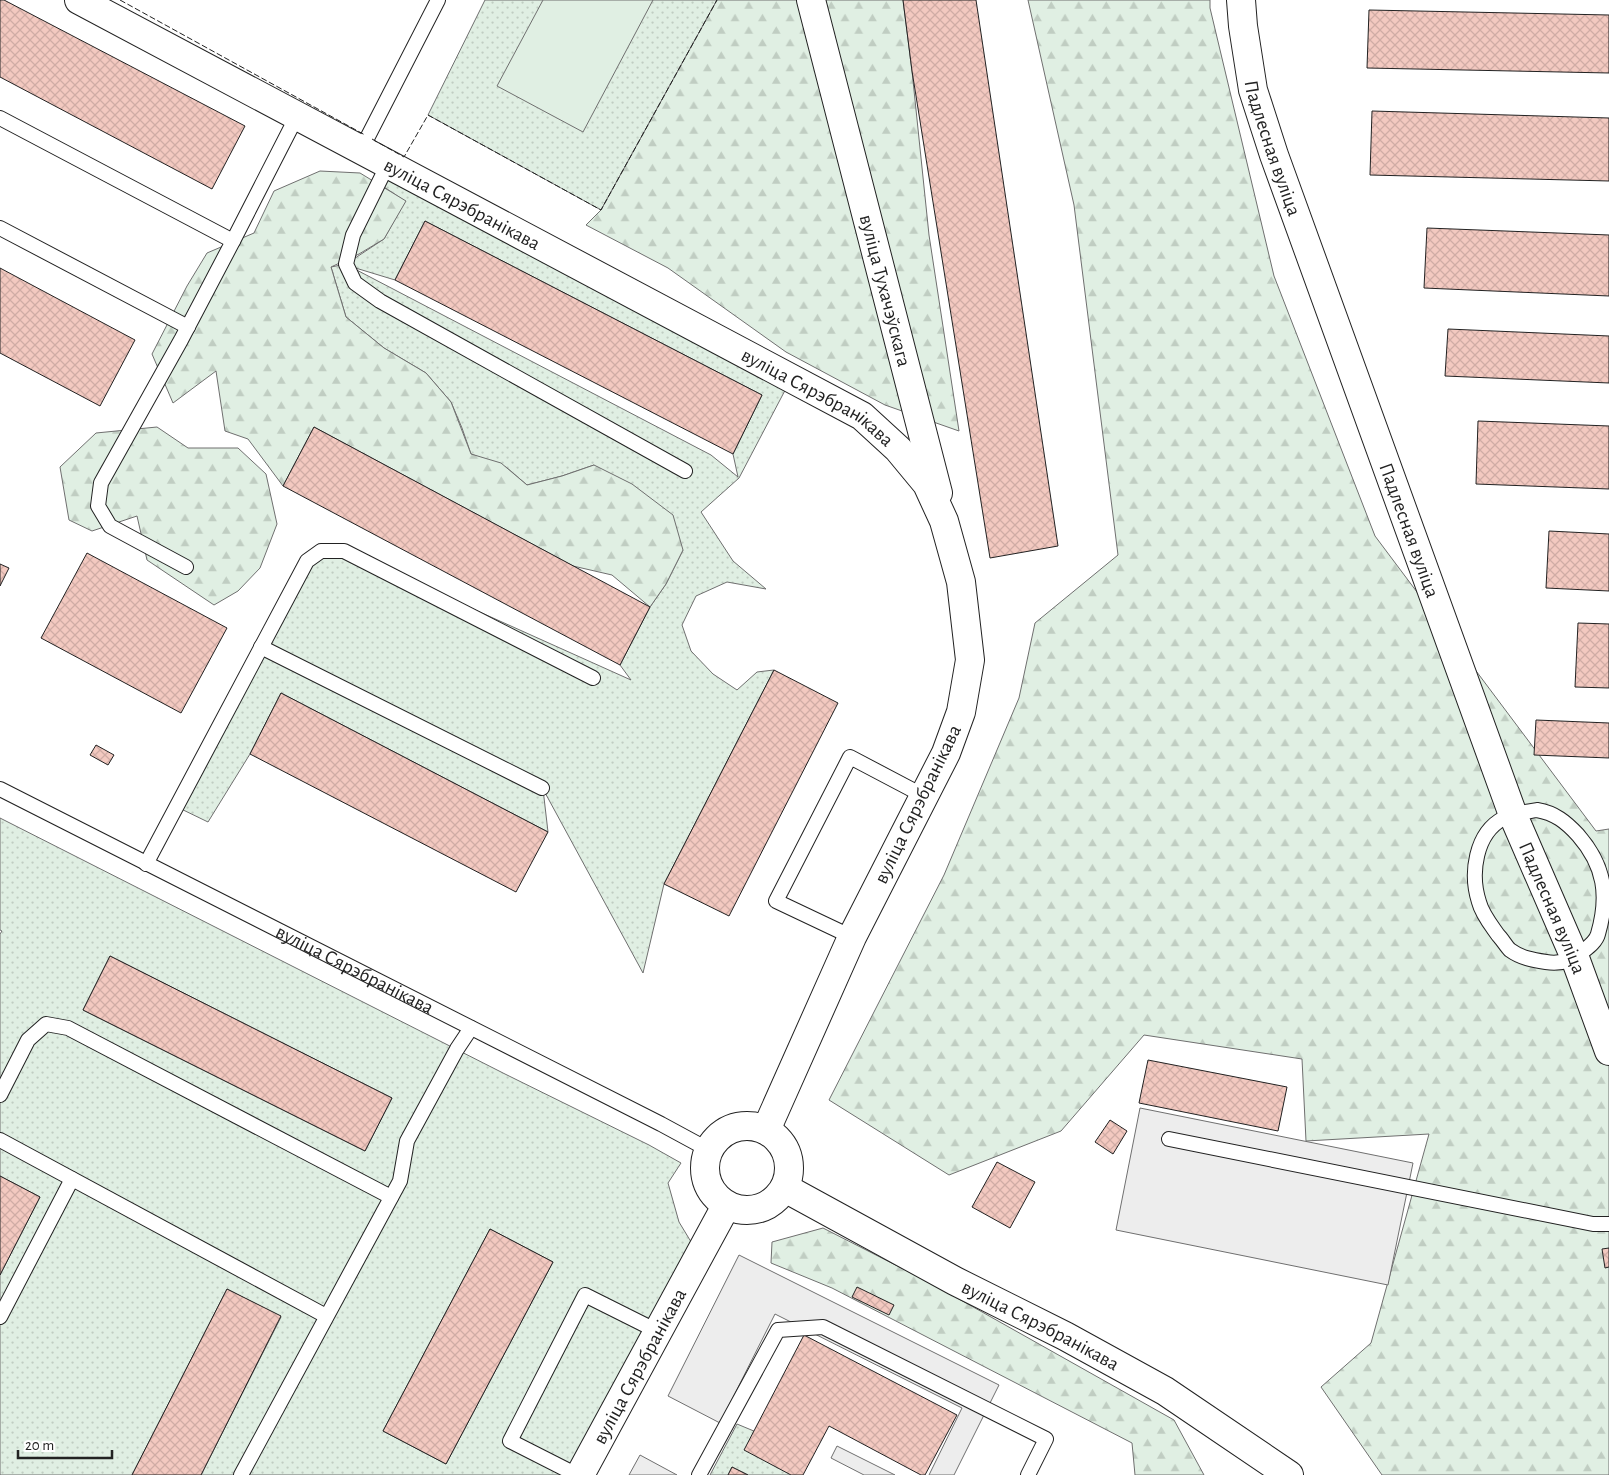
<svg xmlns="http://www.w3.org/2000/svg" width="1609" height="1475" font-family="'Alegreya Sans',sans-serif">
<style>
.grass{fill:url(#grass-dots);stroke:#6f6f6f;fill-rule:evenodd}
.forest{fill:url(#forest-firs);stroke:#6f6f6f}
.garden{fill:#e0efe3;stroke:#6f6f6f}
.parking{fill:#ededed;stroke:#6f6f6f}
.building{fill:url(#building-cross-hatch);stroke:#222}
.lines{fill:none;stroke-linecap:round;stroke-linejoin:round}
.lane-casing{stroke:#222;stroke-width:16}
.street-casing{stroke:#222;stroke-width:30}
.secondary-casing{stroke:#222;stroke-width:30}
.lane{stroke:#fff;stroke-width:14}
.street{stroke:#fff;stroke-width:28}
.secondary{stroke:#fff;stroke-width:28}
.fence{stroke:#222;stroke-width:1;stroke-dasharray:6 2.5;stroke-linecap:butt}
.labels{text-anchor:middle;stroke-width:4;stroke-linejoin:round;paint-order:stroke}
.street-label{font-size:20px;fill:#222;stroke:#fff}
</style>
<defs>
<pattern id="grass-dots" width="8" height="8" patternUnits="userSpaceOnUse" patternTransform="scale(1.25)"><rect width="8" height="8" fill="#e0efe3"/><path d="M2 2h.1M6 6h.1" fill="none" stroke="#c0cdc2" stroke-width="1.8" stroke-linecap="round"/></pattern>
<pattern id="forest-firs" width="22" height="20" patternUnits="userSpaceOnUse" patternTransform="scale(1.25)"><rect width="22" height="20" fill="#e0efe3"/><path d="M5 1l3.5 6h-7zM16 11l3.5 6h-7z" fill="#c0cdc2"/></pattern>
<pattern id="building-cross-hatch" width="8" height="8" patternUnits="userSpaceOnUse" patternTransform="scale(1.25)"><rect width="8" height="8" fill="#f3c9c0"/><path d="M0 0l8 8M0 8l8-8" fill="none" stroke="#d0aca5"/></pattern>
</defs>
<rect width="100%" height="100%" fill="#fff"/>
<g class="grass">
<polygon points="485,0 717,0 601,210 428,115"/>
<path d="M381 161 791 379 739 478 701 512 733 561 766 589 727 582 696 596 682 625 691 651 713 674 737 690 757 672 774 670 664 884 643 973 543 789 548 832 281 693 250 754 208 822 175 806 307 561 344 551 631 680 620 665 650 607 666 584 683 550 594 465 562 476 527 485 506 467 471 454 462 428 451 402 426 373 384 348 346 317 331 267 346 264 384 239 405 201 378 183ZM425 221 762 395 733 454 738 477 711 455 349 266 395 280Z"/>
<path d="M0 818 505 1074 649 1145 681 1163 668 1183 679 1222 699 1255 580 1475H201L281 1317 227 1289 132 1475H0V1275L40 1197 0 1176V934L2 931 0 930ZM110 956 392 1098 365 1151 83 1010ZM490 1229 553 1262 446 1464 383 1431Z"/>
<polygon points="737,1424 761,1434 801,1475 748,1475 732,1467 728,1475 710,1475"/>
</g>
<g class="forest">
<polygon points="717,0 903,0 912,71 929,235 959,431 885,405 786,352 668,268 586,225 601,210"/>
<polygon points="1028,0 1210,0 1210,8 1274,276 1375,536 1596,831 1609,829 1609,1475 1382,1475 1321,1387 1371,1343 1429,1134 1306,1141 1302,1059 1144,1035 1061,1131 949,1175 829,1100 944,875 1019,698 1035,623 1118,555 1074,205"/>
<polygon points="320,171 360,173 406,201 384,239 359,254 331,267 346,317 384,348 426,373 451,402 471,454 501,463 527,485 562,476 594,465 632,484 673,515 683,550 666,584 650,607 612,575 573,566 314,427 283,486 248,439 225,431 216,371 173,403 152,354 187,286 207,253 254,233 274,191"/>
<polygon points="157,427 188,448 238,448 266,474 277,524 260,568 238,591 214,605 147,560 137,516 92,531 69,520 60,467 96,433"/>
<polygon points="823,1228 927,1281 1174,1420 1204,1475 1135,1475 1132,1443 832,1288 771,1263 772,1242"/>
</g>
<polygon class="garden" points="543,0 653,0 583,132 497,86"/>
<g class="parking">
<polygon points="1140,1108 1413,1163 1388,1285 1116,1230"/>
<polygon points="739,1255 999,1385 954,1475 929,1475 962,1408 775,1314 720,1423 668,1396"/>
<polygon points="837,1446 895,1475 864,1475 831,1458"/>
<polygon points="640,1455 677,1475 629,1475"/>
</g>
<g class="building">
<polygon points="0,0 4,0 245,126 212,189 0,77"/>
<polygon points="903,0 976,0 1058,546 990,558 912,71"/>
<polygon points="1369,10 1609,15 1609,73 1367,68"/>
<polygon points="1372,111 1609,118 1609,181 1370,175"/>
<polygon points="425,221 762,395 733,454 395,280"/>
<polygon points="1427,228 1609,235 1609,296 1424,288"/>
<polygon points="0,268 135,340 100,406 0,353"/>
<polygon points="1448,329 1609,336 1609,383 1445,376"/>
<polygon points="1478,421 1609,426 1609,489 1476,484"/>
<polygon points="314,427 650,607 620,665 283,486"/>
<polygon points="1549,531 1609,534 1609,591 1546,588"/>
<polygon points="87,553 227,628 181,713 41,638"/>
<polygon points="0,564 9,568 0,586"/>
<polygon points="1578,623 1609,624 1609,688 1575,687"/>
<polygon points="774,670 838,703 729,916 664,884"/>
<polygon points="281,693 548,832 516,892 250,754"/>
<polygon points="1536,720 1609,723 1609,758 1534,755"/>
<polygon points="96,745 114,755 108,765 90,755"/>
<polygon points="110,956 392,1098 365,1151 83,1010"/>
<polygon points="1148,1060 1287,1087 1278,1131 1139,1103"/>
<polygon points="1110,1120 1127,1131 1113,1154 1095,1142"/>
<polygon points="997,1162 1035,1182 1010,1228 972,1207"/>
<polygon points="0,1176 40,1197 0,1275"/>
<polygon points="490,1229 553,1262 446,1464 383,1431"/>
<polygon points="1609,1248 1609,1267 1605,1268 1602,1249"/>
<polygon points="857,1287 894,1305 889,1315 852,1297"/>
<polygon points="227,1289 281,1316 201,1475 132,1475"/>
<polygon points="804,1335 957,1415 925,1475 921,1475 829,1426 803,1475 791,1475 744,1450"/>
<polygon points="732,1467 748,1475 728,1475"/>
</g>
<g class="lines">
<g class="lane-casing">
<g id="lane">
<polyline points="0,118 233,241 297,116"/>
<polyline points="361,150 438,0"/>
<polyline points="388,164 353,235 346,264 355,283 380,301 685,471"/>
<polyline points="0,228 188,327"/>
<polyline points="186,567 110,526 98,506 101,483 181,340 233,241"/>
<polyline points="261,647 542,788"/>
<path id="s1" d="M0 789 661 1124 709 1150"/>
<path d="M1537 810C1555 813 1566 822 1578 835 1605 866 1609 896 1598 934 1596 942 1587 948 1581 953 1570 962 1559 964 1546 962 1533 960 1521 958 1510 950 1506 946 1502 939 1498 935 1491 925 1482 914 1479 902 1470 874 1475 833 1504 818 1514 813 1527 812 1537 810Z"/>
<polyline points="146,864 307,561 321,551 344,551 593,678"/>
<polyline points="852,937 776,901 850,757 924,796"/>
<polyline points="0,1095 28,1040 46,1024 68,1028 391,1197"/>
<polyline points="1169,1139 1593,1224 1609,1224"/>
<polyline points="0,1140 326,1316"/>
<polyline points="0,1317 72,1179"/>
<polyline points="241,1475 400,1181 407,1141 457,1049 471,1028"/>
<polyline points="577,1475 510,1441 585,1295 659,1332"/>
<polyline points="699,1475 778,1330 823,1327 1046,1439 1028,1475"/>
</g>
</g>
<g class="street-casing">
<g id="street">
<path id="s2" d="M79 0 862 416 898 449 927 484 944 521 961 582 970 660 961 712 946 753 852 937 766 1130"/>
<path id="s3" d="M811 0 938 493"/>
<path id="s4" d="M1241 0 1243 26 1253 90 1274 155 1513 815 1575 958 1609 1051"/>
<path id="s5" d="M580 1475 726 1206"/>
</g>
</g>
<g class="secondary-casing">
<g id="secondary">
<circle cx="747" cy="1168" r="42"/>
<path id="s6" d="M785 1188 955 1281 1065 1336 1165 1391 1289 1475"/>
</g>
</g>
<use href="#lane" class="lane"/>
<use href="#street" class="street"/>
<use href="#secondary" class="secondary"/>
<g class="fence">
<polyline points="120,0 365,135"/>
<polyline points="372,139 404,157 428,115 601,210 717,0"/>
</g>
</g>
<g class="labels">
<g class="street-label">
<text dy="7" stroke="none"><textPath href="#s4" startOffset="152">Падлесная вуліца</textPath></text>
<text dy="7" stroke="none"><textPath href="#s2" startOffset="434">вуліца Сярэбранікава</textPath></text>
<text dy="7" stroke="none"><textPath href="#s3" startOffset="300">вуліца Тухачэўскага</textPath></text>
<text dy="7" stroke="none"><textPath href="#s2" startOffset="839">вуліца Сярэбранікава</textPath></text>
<text dy="7" stroke="none"><textPath href="#s4" startOffset="558">Падлесная вуліца</textPath></text>
<text transform="translate(917 804) rotate(-64)" y="7">вуліца Сярэбранікава</text>
<text dy="7" stroke="none"><textPath href="#s4" startOffset="962">Падлесная вуліца</textPath></text>
<text dy="7" stroke="none"><textPath href="#s1" startOffset="398">вуліца Сярэбранікава</textPath></text>
<text dy="7" stroke="none"><textPath href="#s6" startOffset="290">вуліца Сярэбранікава</textPath></text>
<text dy="7" stroke="none"><textPath href="#s5" startOffset="124">вуліца Сярэбранікава</textPath></text>
</g>
</g>
<path d="M18 1450v8h94v-8" fill="none" stroke="#222222" stroke-width="2.5"/>
<text x="25" y="1450" font-size="15" fill="#222222" stroke="#ffffff" stroke-width="4" paint-order="stroke">20 m</text>
</svg>
